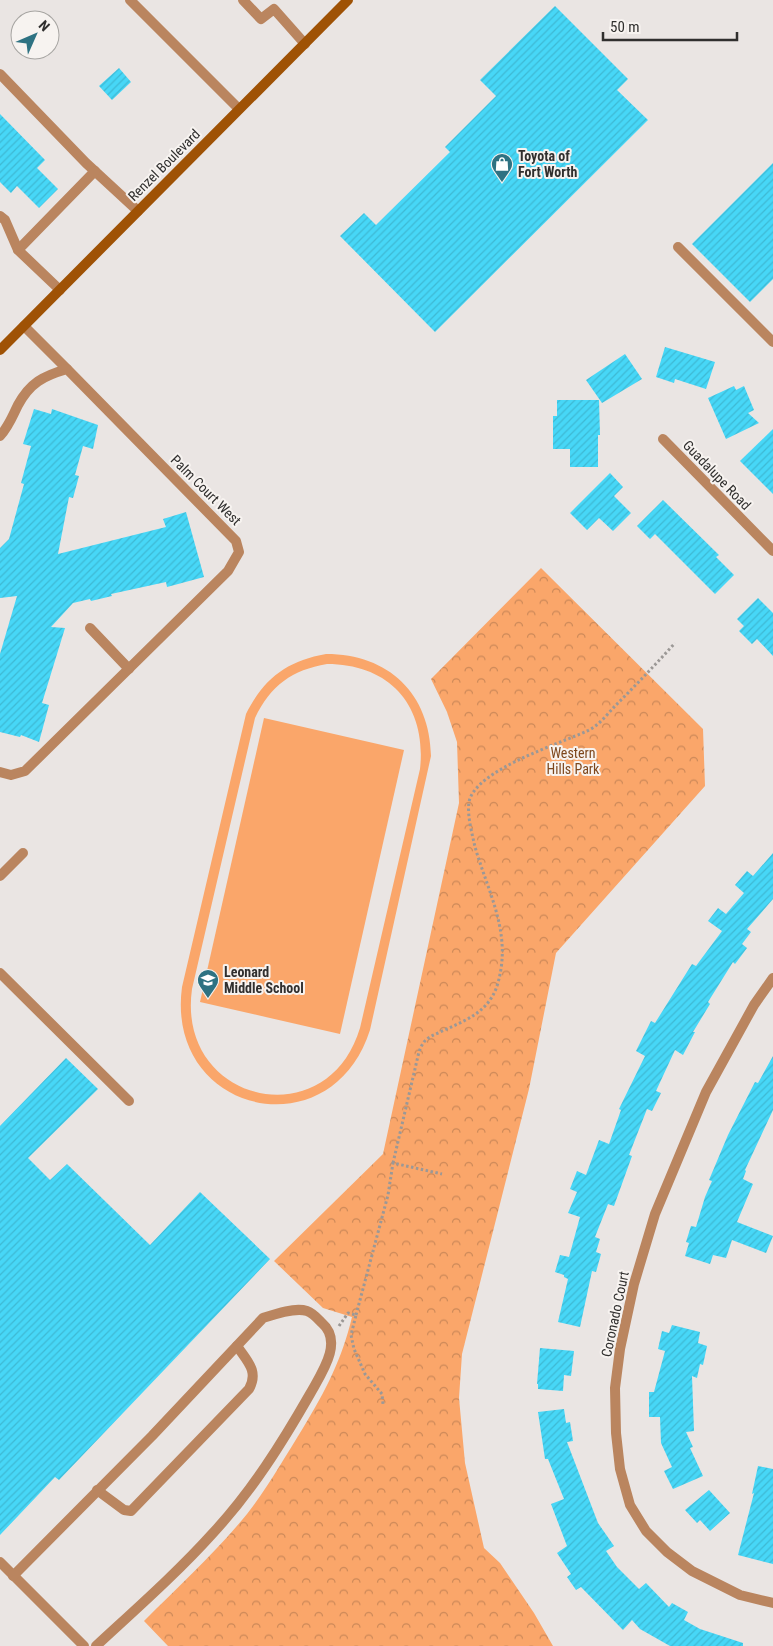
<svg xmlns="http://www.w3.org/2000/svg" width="773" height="1646" font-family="'Roboto Condensed',sans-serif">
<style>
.grass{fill:#faa66a;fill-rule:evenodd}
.park{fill:url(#park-crowns)}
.building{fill:url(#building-hatch)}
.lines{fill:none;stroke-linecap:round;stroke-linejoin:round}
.path{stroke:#9b9896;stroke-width:3;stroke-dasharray:2.5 2.5;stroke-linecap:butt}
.lane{stroke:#ba855f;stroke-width:10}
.street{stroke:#ba855f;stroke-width:10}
.secondary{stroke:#9f5205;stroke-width:10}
.labels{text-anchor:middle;stroke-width:4;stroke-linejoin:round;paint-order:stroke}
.poi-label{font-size:14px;font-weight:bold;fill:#302f2e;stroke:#f7f3f0;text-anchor:start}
.street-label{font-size:14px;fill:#302f2e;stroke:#f7f3f0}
.park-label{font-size:14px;fill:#7e471c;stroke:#f7f3f0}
</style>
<defs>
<pattern id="park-crowns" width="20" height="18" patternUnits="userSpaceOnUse" patternTransform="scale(1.25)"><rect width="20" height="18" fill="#faa66a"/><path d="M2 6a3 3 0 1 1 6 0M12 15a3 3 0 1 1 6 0" fill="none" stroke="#cb8858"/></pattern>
<pattern id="building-hatch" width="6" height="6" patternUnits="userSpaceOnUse" patternTransform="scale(1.25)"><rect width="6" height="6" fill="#47d7f7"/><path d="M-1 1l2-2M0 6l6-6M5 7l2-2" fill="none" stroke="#3eb9d4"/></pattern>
</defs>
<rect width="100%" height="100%" fill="#eae5e3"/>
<g class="grass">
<path d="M326 654C389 654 430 694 431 756L370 1030C331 1152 165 1114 182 987L246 714C264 678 287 661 326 654ZM327 664C390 664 427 706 420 769L360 1028C327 1138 176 1103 192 989L255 718C271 685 292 670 327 664Z"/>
<polygon points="264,718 404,750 340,1034 200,1002"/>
</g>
<path class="park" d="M541 568 703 729 705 786 556 953 529 1089 462 1354 459 1398 465 1463 484 1548 500 1563 534 1613 553 1646H168L144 1621C179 1586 216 1552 247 1514 268 1487 285 1457 303 1428 326 1390 342 1359 352 1317L323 1308 274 1261 383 1154 459 803 457 742 447 712 431 679Z"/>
<g class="building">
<polygon points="555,6 628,79 617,90 648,120 435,332 340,236 364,213 376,225 450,152 445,147 496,96 480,80"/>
<polygon points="119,68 131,82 112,100 99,86"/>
<polygon points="0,114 45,160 37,168 58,189 39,208 17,186 11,193 0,182"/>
<polygon points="773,163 773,279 750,302 692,244"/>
<polygon points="665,347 715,362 706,389 675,379 674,383 656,377"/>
<polygon points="625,354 642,379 602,403 586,380"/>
<polygon points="734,386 736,390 744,386 754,410 748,413 759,423 726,439 708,398"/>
<polygon points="557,400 599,400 600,435 598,435 598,467 570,467 570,449 553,449 553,416 557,416"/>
<polygon points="34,409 51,414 52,409 98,425 93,449 83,446 75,475 79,476 73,498 69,497 58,554 166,527 163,519 186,512 204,577 167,587 166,582 111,594 112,596 91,601 90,599 73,603 51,627 65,628 42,703 49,705 39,742 21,735 20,737 0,732 0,654 17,596 0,598 0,548 9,539 24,484 21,483 31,446 23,444"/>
<polygon points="773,429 773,494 740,461"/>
<polygon points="610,473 623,487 614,496 631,513 613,531 599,518 587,530 570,513"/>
<polygon points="663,500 719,555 716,557 734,575 715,594 655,534 650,539 637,526"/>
<polygon points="758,598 773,613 773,656 757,639 752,644 739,631 744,626 737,619"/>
<polygon points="773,853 773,899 747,929 751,932 742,944 747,948 735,964 733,962 708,1002 710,1004 693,1032 695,1032 683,1055 675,1050 656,1091 661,1093 652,1111 647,1109 629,1155 632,1156 614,1206 608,1204 595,1237 600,1239 596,1252 601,1254 596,1272 592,1271 580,1327 558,1322 568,1279 564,1277 564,1275 555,1272 560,1255 569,1257 580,1217 568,1213 577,1192 570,1189 577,1171 586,1175 599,1140 609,1144 621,1110 619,1109 645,1056 636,1051 651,1021 655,1023 692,964 696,966 722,931 708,921 718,908 726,914 744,893 735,885 747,871 753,876"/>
<polygon points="773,1056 773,1110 745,1170 746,1171 743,1179 753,1184 737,1222 773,1236 766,1253 732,1240 726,1258 713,1255 710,1264 685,1256 689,1243 686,1242 691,1226 696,1227 705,1197 712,1181 709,1180 728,1135 755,1082 758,1083"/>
<polygon points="66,1058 98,1089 28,1158 50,1180 67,1164 150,1245 200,1192 270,1259 59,1480 55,1477 0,1535 0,1126"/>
<polygon points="672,1325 700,1332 698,1343 707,1346 703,1365 700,1364 697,1378 692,1376 694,1431 686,1432 693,1447 690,1448 703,1476 673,1489 664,1471 672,1467 661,1443 660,1417 649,1417 649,1392 654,1392 665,1351 658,1349 662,1331 669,1333"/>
<polygon points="540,1348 574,1351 571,1376 564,1375 563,1391 538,1389 538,1384 537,1384"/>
<polygon points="564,1409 566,1423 570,1422 573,1441 567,1442 598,1523 614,1546 606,1551 617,1567 639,1589 646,1583 669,1607 672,1603 688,1612 684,1620 700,1629 743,1643 743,1646 670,1646 640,1629 632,1620 623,1630 581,1587 576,1590 567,1577 571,1574 557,1553 567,1546 551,1504 564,1499 548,1459 545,1459 538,1412"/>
<polygon points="758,1466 773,1469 773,1564 738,1555 754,1493 752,1494"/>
<polygon points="709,1490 730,1513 710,1531 700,1520 697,1523 685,1510"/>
</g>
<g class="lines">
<g class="path">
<path d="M393 1163 418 1056C419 1051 421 1046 424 1042 428 1037 434 1035 440 1032 464 1021 488 1013 497 986 513 935 489 895 475 847 472 833 467 816 469 802 475 770 559 744 587 731 599 726 608 713 617 704 637 684 656 664 675 643"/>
<polyline points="356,1315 388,1195 393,1163 442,1174"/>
<polyline points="339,1326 348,1313 356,1315 351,1335 354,1349 365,1374 382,1394 383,1404"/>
</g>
<g class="lane">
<polyline points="130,0 239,109"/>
<polyline points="243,0 261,19 274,9 305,44"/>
<polyline points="0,74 86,163 138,211"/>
<polyline points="0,216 5,220 18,250 60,290"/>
<polyline points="678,247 773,342"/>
<polyline points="18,250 95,171"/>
<polyline points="24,326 67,369"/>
<path d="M0 436C9 426 12 417 18 405 30 383 43 376 67 369L236 541 239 552 228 571 25 771 11 775 0 772"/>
<polyline points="90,628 129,669"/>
<polyline points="0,876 23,853"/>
<polyline points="0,973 129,1101"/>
<path d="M97 1490 124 1510 131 1511 249 1389C259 1371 247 1361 237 1346"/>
<polyline points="0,1562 84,1646"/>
<path d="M13 1576 152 1436 263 1318C275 1314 295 1307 307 1311 313 1313 318 1319 322 1323 344 1342 321 1374 310 1394 282 1443 252 1491 213 1533 177 1573 136 1609 96 1646"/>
</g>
<g class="street">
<polyline points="663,439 773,551"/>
<polyline points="773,978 754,1005 706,1092 655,1214 634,1284 620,1349 615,1388 616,1433 620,1469 630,1505 646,1531 667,1552 692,1571 740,1595 773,1603"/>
</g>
<polyline class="secondary" points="0,350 348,0"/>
</g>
<defs>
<g id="shop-pin" transform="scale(1.125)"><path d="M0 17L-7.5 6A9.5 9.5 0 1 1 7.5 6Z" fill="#2e7282" stroke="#f7f3f0"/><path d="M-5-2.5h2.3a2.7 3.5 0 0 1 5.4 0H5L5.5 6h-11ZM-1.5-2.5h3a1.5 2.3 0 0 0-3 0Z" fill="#fff"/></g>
<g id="school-pin" transform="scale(1.125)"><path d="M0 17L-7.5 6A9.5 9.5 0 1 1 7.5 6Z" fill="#2e7282" stroke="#f7f3f0"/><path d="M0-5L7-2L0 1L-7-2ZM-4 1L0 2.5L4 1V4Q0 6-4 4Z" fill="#fff"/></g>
</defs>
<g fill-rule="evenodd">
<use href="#shop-pin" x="502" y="164"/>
<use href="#school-pin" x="208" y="980"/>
</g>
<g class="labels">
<g class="poi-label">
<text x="518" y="161">Toyota of<tspan x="518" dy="16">Fort Worth</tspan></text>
<text x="224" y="977">Leonard<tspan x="224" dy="16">Middle School</tspan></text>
</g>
<g class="street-label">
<text transform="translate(164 165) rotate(-45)" y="5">Renzel Boulevard</text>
<text transform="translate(717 475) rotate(46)" y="5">Guadalupe Road</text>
<text transform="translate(206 490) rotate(45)" y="5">Palm Court West</text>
<text transform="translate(615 1314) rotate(-78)" y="5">Coronado Court</text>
</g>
<g class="park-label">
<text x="573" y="758">Western<tspan x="573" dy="16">Hills Park</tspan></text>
</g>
</g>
<g transform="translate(35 35) rotate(45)"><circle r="24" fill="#f7f3f0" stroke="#a7a5a2"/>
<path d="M0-4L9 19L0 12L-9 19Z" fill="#2e7282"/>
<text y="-8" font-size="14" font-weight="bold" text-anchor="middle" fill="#302f2e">N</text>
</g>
<path d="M603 32v8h134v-8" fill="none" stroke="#302f2e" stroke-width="2.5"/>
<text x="610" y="32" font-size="15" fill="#302f2e" stroke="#f7f3f0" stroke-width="4" paint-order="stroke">50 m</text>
</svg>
